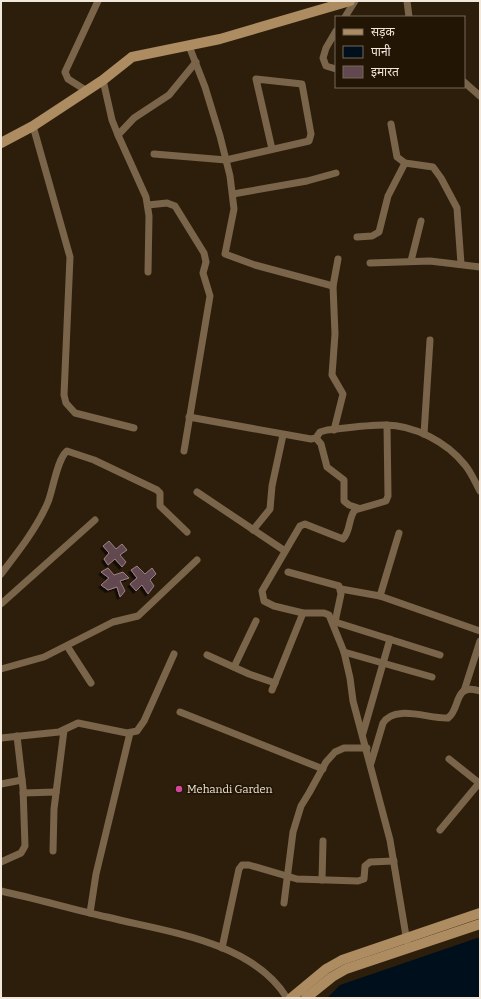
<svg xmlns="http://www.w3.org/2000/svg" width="481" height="999" font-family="Bitter,'Noto Sans Devanagari',serif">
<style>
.water{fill:#000f1c}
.building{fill:#624850;stroke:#9e8089;filter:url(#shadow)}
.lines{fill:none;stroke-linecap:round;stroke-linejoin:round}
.street{stroke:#7a654b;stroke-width:7}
.secondary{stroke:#ac8c60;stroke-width:10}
.hotel-dot{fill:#d1479c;stroke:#231504;stroke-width:1.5}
.labels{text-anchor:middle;stroke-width:3.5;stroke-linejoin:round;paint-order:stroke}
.poi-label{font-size:11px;fill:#f1e7db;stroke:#231504;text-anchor:start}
</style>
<defs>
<filter id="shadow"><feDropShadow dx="-2.5" dy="2.5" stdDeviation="0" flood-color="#0009"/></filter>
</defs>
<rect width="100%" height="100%" fill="#2d1e0c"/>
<polygon class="water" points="480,937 480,998 327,998 340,985"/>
<g class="building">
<polygon points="109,541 116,549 122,544 127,550 120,555 126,562 122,567 115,559 108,565 104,559 109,553 103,546"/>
<polygon points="137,566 145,574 152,568 156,574 150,580 154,586 148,594 142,585 136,591 130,584 137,578 131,570"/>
<polygon points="108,568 114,575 123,572 129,578 120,581 125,591 120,597 117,587 108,590 101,585 109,578 101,572"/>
</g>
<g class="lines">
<g class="street">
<polyline points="407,1 409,17"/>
<polyline points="345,17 355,1"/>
<polyline points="336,31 326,48 323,58 326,66 336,69"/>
<polyline points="189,46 205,87 220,136 230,176 234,209 225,254 255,265 333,286"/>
<polyline points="103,80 112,120 118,135 134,118 169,95 196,62"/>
<polyline points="464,82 480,96"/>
<polyline points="87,91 68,79 65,72 98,1"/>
<polyline points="391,124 397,157 405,163 433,167 441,178 457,208 461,264"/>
<polyline points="33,126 70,257 64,395 66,403 75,413 134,428"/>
<polyline points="118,135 146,197 149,216 148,272"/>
<polyline points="154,154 226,160 309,141 311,134 302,84 256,79 272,149"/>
<polyline points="233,194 307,181 336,173"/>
<polyline points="148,205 167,203 175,206 204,253 206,262 203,273 210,296 184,451"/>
<polyline points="357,237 372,236 379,232 388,196 405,163"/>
<polyline points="411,261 421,221"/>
<polyline points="370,263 430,261 480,267"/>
<path d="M189 417 311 439 316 438 320 432 327 430C346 428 366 425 385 425 414 425 447 442 465 465 471 472 475 482 480 491"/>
<path d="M387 425 388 496 386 501 355 510C348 518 351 531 343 539L305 524 300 526 262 591 264 601 274 606 303 613H324L329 615 344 652 350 678 353 701 390 840 407 942"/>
<polyline points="334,430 343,394 332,375 335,334 333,286 338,259"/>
<polyline points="424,434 430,340"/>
<polyline points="316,438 321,444 327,467 344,480 344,501 349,505 358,508"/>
<polyline points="197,492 285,551"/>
<polyline points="253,530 270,509 272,486 283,435"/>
<polyline points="288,572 339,586 341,594 335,622"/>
<path d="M1 574C18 552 37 528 48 502 53 490 57 459 67 451L94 460 157 490 160 493V506L187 532"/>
<polyline points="341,589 380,596 480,631"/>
<polyline points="380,596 399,533"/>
<polyline points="1,604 95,520"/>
<polyline points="332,621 440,655"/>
<polyline points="67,646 91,683"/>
<polyline points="344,652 432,677"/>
<polyline points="207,655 249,674 275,683"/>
<polyline points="234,667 256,621"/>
<polyline points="1,669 44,657 113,622 138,616 197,560"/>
<polyline points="272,690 303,613"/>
<polyline points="464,691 480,641"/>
<polyline points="180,712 323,769"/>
<polyline points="363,733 390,639"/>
<polyline points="1,738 59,732 78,723 127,733 137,731 144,721 174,654"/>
<polyline points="449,759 479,783"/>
<path d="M371 763 383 723C395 704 429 719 448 718 461 709 453 682 480 691"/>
<polyline points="1,784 22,780"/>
<polyline points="23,793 56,792"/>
<polyline points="440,830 480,782"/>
<polyline points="53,851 54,809 64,730"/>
<polyline points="1,862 21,853 25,846 23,788 17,736"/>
<polyline points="322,880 323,841"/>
<path d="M1 891C37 899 72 909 107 917 167 932 252 941 287 998"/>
<polyline points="284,903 293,832 301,806 309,793 326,762 335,752 344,748 367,748"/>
<polyline points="90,913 96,874 130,733"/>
<polyline points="222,948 239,869 242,865 249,865 297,879 358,881 364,879 365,866 370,862 394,861"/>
</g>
<g class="secondary">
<polyline points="1,143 33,126 103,80 132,57 220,39 350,1"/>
<polyline points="291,998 326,969 342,960 480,913"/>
<polyline points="306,998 332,977 346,969 480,924"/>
</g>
</g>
<circle class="hotel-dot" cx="179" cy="789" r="4"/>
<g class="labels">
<g class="poi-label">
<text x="187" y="793">Mehandi Garden</text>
</g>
</g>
<rect width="481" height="999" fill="none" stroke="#f1e7db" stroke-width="4"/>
<rect x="335" y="16" width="130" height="72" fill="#231504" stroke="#75695a"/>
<rect x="343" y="29" width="20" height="6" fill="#ac8c60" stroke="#75695a"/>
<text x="371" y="36" font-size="12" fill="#f1e7db">सड़क</text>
<rect x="343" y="46" width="20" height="12" fill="#000f1c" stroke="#75695a"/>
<text x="371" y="56" font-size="12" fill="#f1e7db">पानी</text>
<rect x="343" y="66" width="20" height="12" fill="#624850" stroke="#75695a"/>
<text x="371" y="76" font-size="12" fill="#f1e7db">इमारत</text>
</svg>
